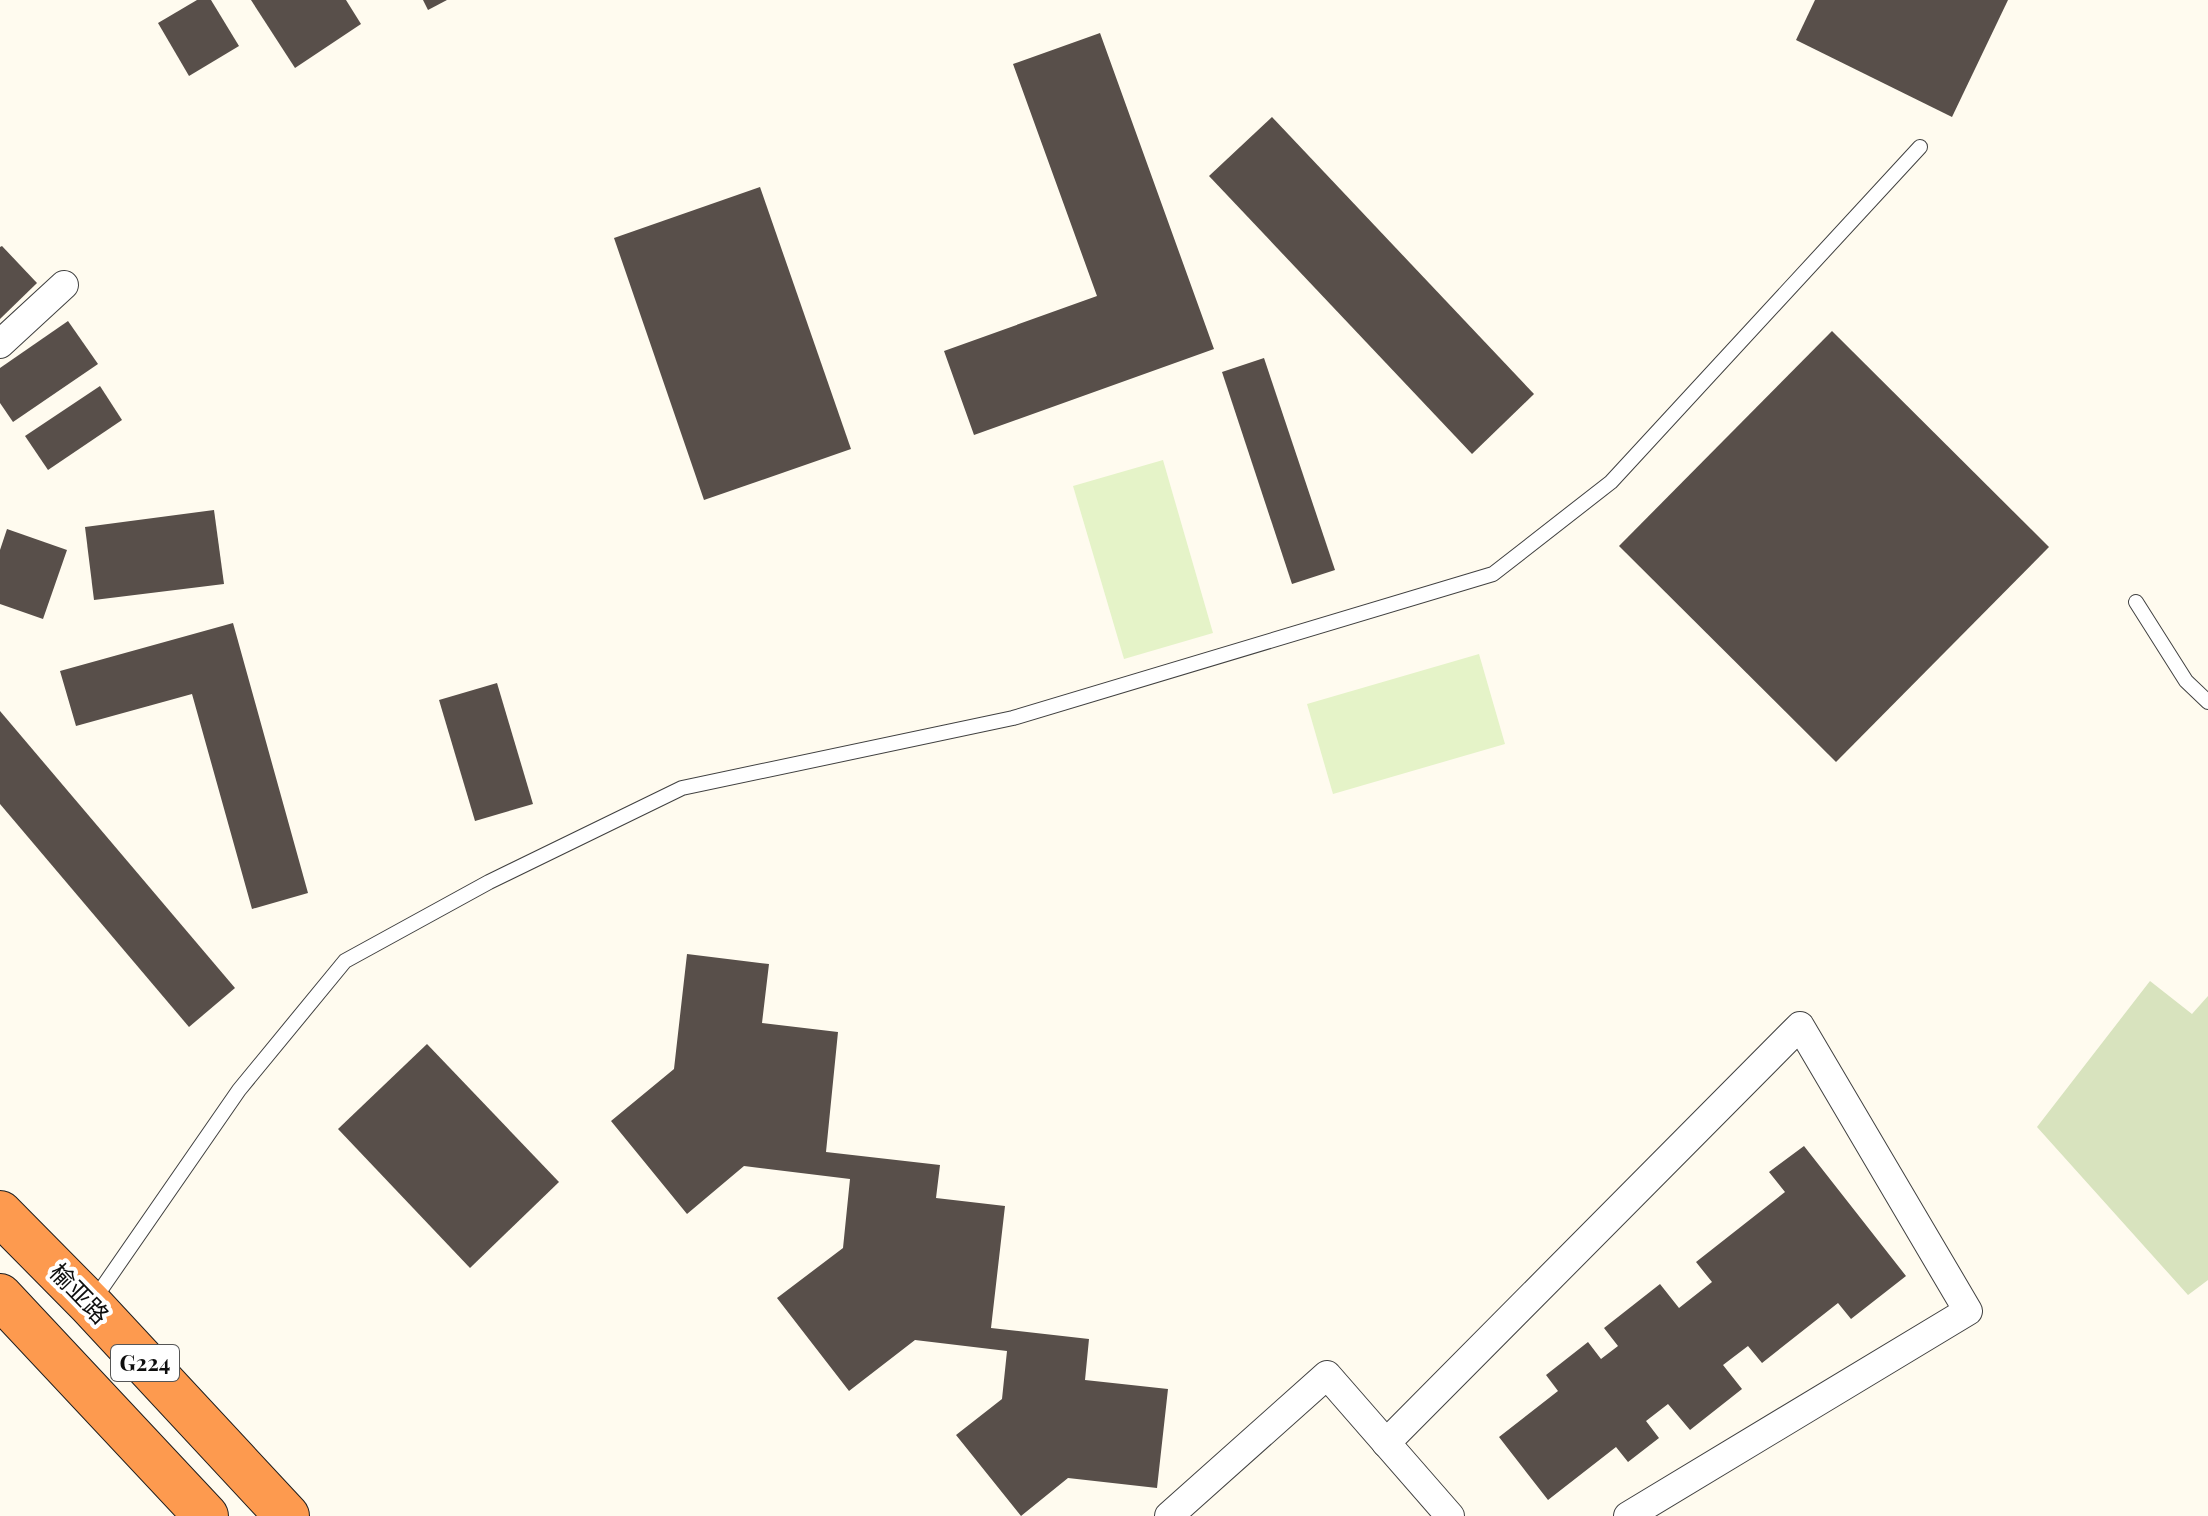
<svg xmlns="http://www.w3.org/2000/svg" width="2208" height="1516" font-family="'Playfair Display','Noto Sans SC',serif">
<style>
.cemetery{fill:#d8e3be}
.pitch{fill:#e5f3c8}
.building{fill:#584f4a}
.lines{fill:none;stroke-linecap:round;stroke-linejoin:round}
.lane-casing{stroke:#414141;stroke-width:16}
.street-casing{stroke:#414141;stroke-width:30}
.highway-casing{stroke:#1f1f1f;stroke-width:46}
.lane{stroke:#fff;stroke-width:14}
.street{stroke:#fff;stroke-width:28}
.highway{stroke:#fd9a4f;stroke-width:44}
.labels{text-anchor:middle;stroke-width:8;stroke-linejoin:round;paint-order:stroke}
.shield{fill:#fff;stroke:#565656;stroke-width:2}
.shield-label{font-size:22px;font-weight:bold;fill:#0e0e0e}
.street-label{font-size:24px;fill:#0e0e0e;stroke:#fff}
</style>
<rect width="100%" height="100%" fill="#fffbef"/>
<polygon class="cemetery" points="2150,981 2192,1014 2208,996 2208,1280 2188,1295 2037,1127"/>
<g class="pitch">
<polygon points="1163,460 1213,633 1124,659 1073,486"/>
<polygon points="1479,654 1505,744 1333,794 1307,704"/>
</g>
<g class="building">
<polygon points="197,0 211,0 239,46 189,76 158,23"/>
<polygon points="251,0 346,0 361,24 295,68"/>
<polygon points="423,0 447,0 428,10"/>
<polygon points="1815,0 2008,0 1952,117 1796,40"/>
<polygon points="1100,33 1214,349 974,435 944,351 1097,296 1013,64"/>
<polygon points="1272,117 1534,394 1472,454 1209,176"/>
<polygon points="760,187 851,449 704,500 614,238"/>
<polygon points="2,246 37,283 0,319 0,247"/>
<polygon points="68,321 98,364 13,422 0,403 0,368"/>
<polygon points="1832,331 2049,547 1836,762 1619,546"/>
<polygon points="1264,358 1335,570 1292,584 1222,372"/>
<polygon points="100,386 122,420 48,470 25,436"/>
<polygon points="214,510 224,584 94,600 85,527"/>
<polygon points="7,529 67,550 43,619 0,604 0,550"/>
<polygon points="233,623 308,893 252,909 192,694 76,726 60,671"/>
<polygon points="497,683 533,804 475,821 439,700"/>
<polygon points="0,711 235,988 189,1027 0,804"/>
<polygon points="687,954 769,964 762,1023 838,1032 826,1152 940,1165 936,1198 1005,1206 991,1328 1089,1339 1085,1380 1168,1389 1157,1488 1068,1478 1021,1516 956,1435 1002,1399 1007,1351 915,1340 849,1391 777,1298 843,1248 850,1179 744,1166 687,1214 611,1121 674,1069"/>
<polygon points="427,1044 559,1182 470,1268 338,1129"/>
<polygon points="1804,1146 1906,1276 1851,1319 1838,1303 1762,1363 1748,1346 1723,1365 1742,1389 1690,1430 1668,1404 1646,1421 1659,1438 1628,1462 1616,1447 1548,1500 1499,1437 1558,1391 1546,1375 1588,1342 1601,1359 1618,1346 1604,1328 1660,1284 1679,1308 1712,1282 1696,1262 1785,1192 1769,1172"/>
</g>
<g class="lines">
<g class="lane-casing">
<g id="lane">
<polyline points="2136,602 2186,681 2208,702"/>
<polyline points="93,1301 239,1090 345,961 489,882 682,788 1013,718 1493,574 1611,482 1920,147"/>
</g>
</g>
<g class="street-casing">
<g id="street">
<polyline points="0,344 64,285"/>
<polyline points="1386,1443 1800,1026 1968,1311 1628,1516"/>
<polyline points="1169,1516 1327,1375 1450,1516"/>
</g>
</g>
<g class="highway-casing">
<g id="highway">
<polyline points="0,1213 90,1304 287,1516"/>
<polyline points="0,1296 206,1516"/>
</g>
</g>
<use href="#lane" class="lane"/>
<use href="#street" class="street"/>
<use href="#highway" class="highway"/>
</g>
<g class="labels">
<rect class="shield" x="111" y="1345" width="68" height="36" rx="6"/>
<g class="shield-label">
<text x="145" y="1371">G224</text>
</g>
<g class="street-label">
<text transform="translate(79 1294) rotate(46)" y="8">榆亚路</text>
</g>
</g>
</svg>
